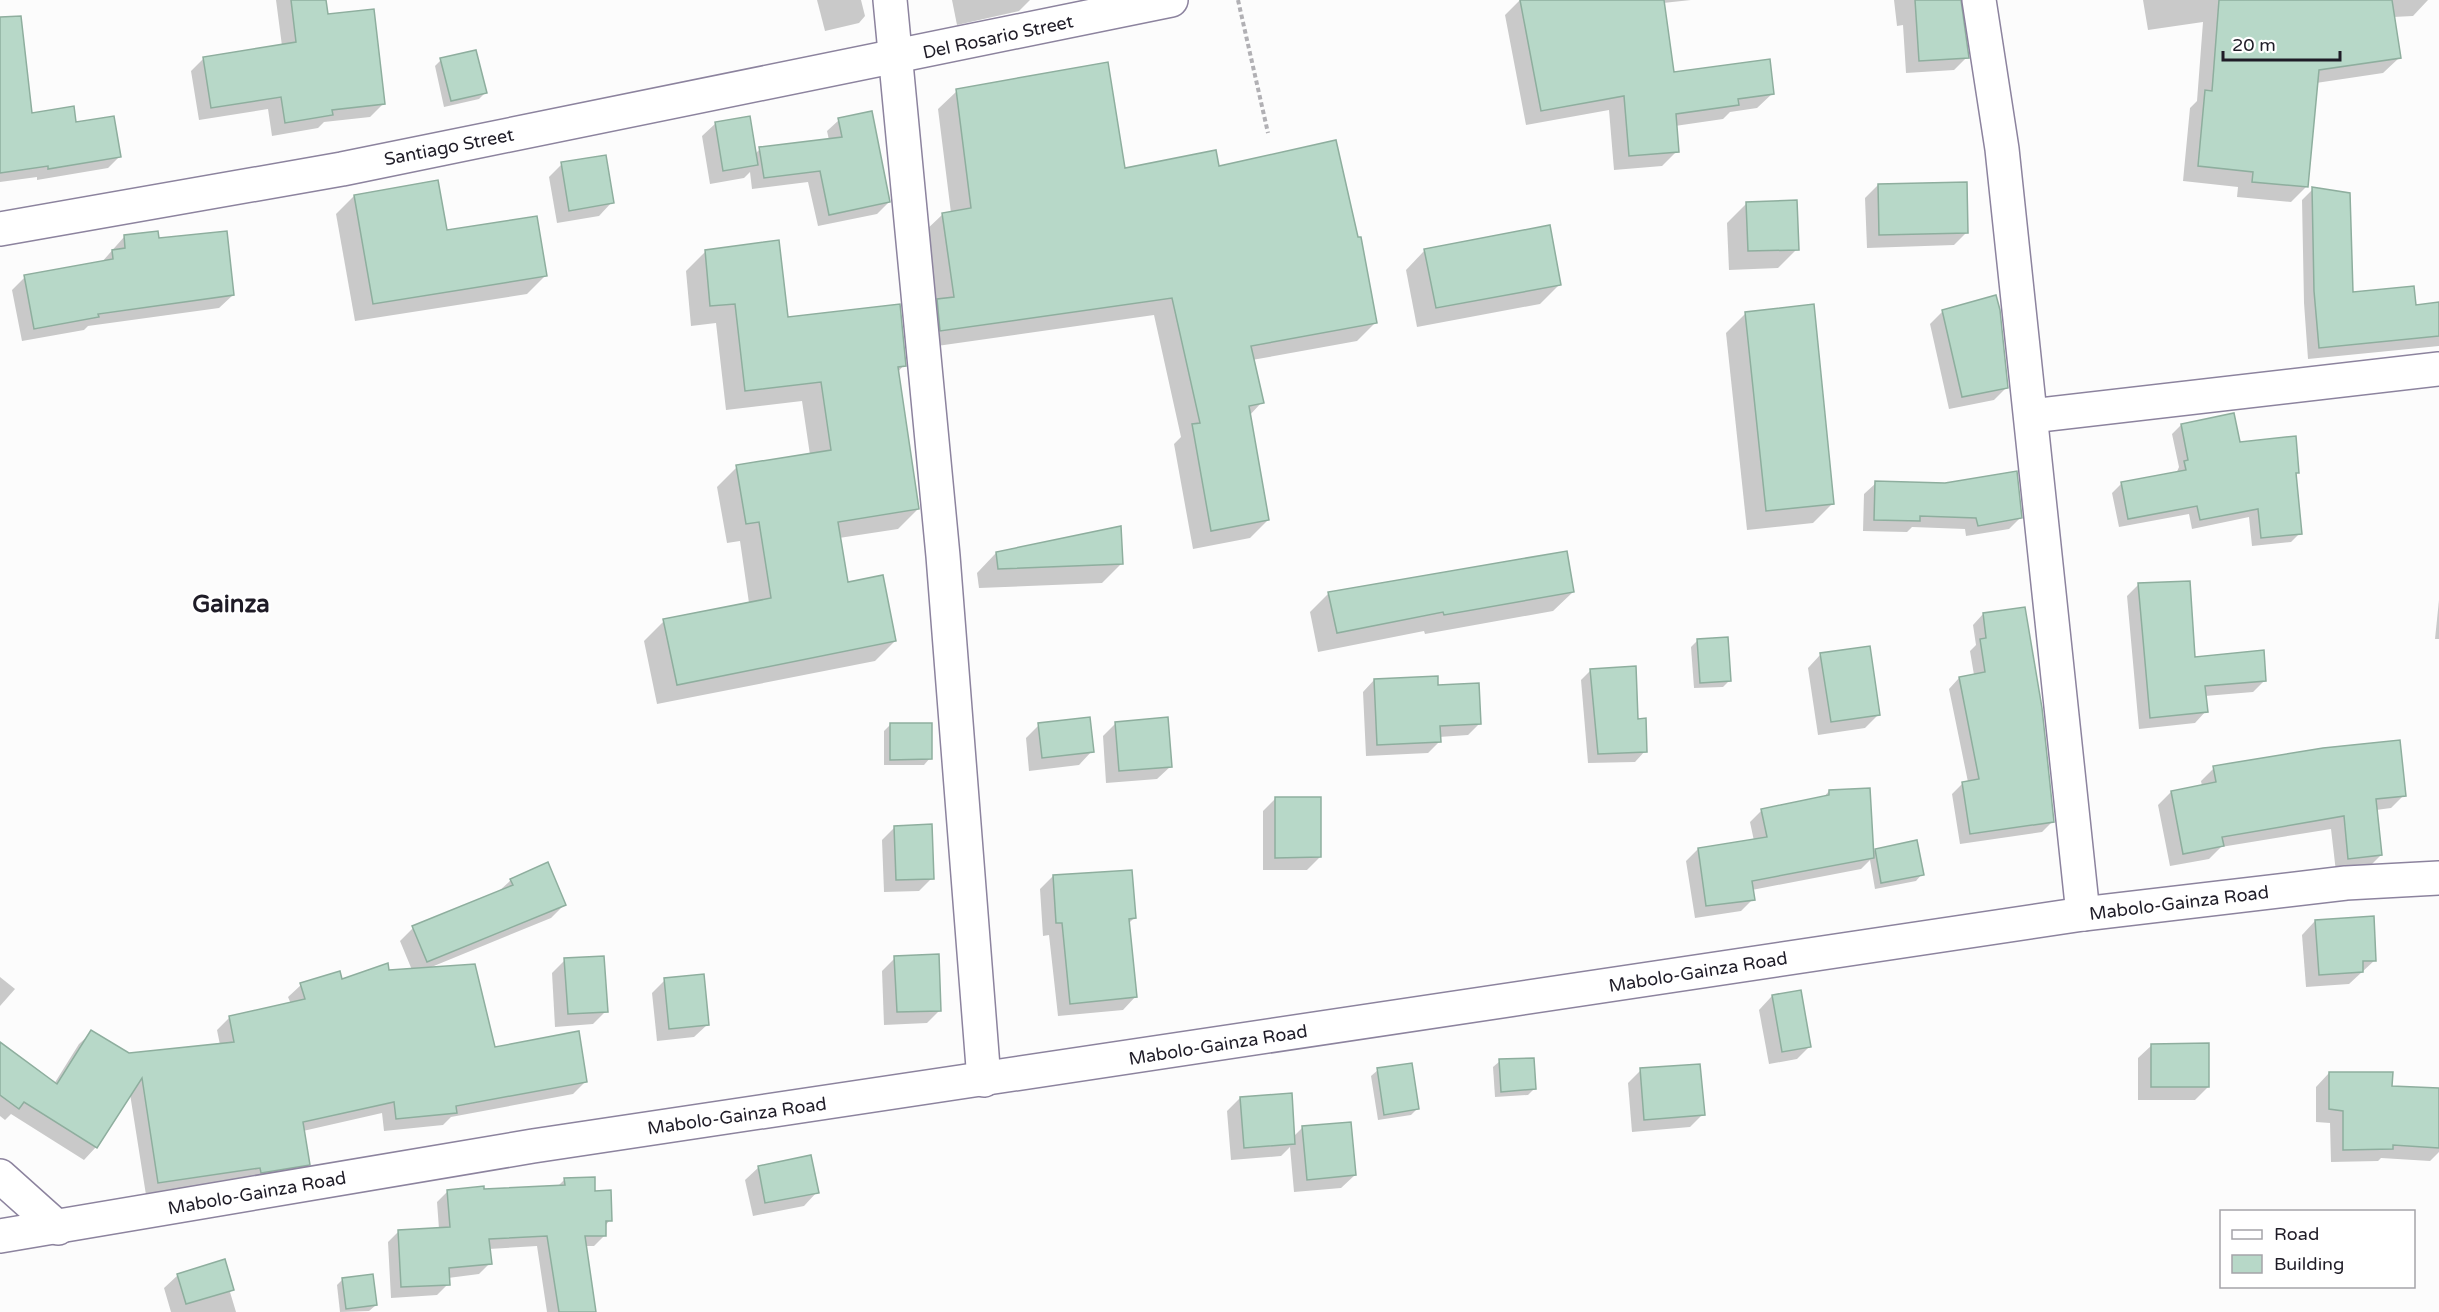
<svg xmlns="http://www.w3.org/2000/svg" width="2439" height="1312" font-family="'Varela Round',sans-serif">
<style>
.shadow{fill:#0003}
.building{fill:#b7d8c8;stroke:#8eae9e;stroke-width:1.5}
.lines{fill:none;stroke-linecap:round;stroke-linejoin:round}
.minor-casing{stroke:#8c839e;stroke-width:36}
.secondary-casing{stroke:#8c839e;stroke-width:36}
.path{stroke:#b1b0b4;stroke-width:4;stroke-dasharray:4.5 3;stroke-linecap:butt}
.minor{stroke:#fff;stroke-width:33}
.secondary{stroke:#fff;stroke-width:33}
.labels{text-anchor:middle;stroke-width:4.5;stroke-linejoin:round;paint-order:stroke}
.street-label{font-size:18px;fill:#1f1c27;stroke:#fff}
.district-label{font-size:24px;font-weight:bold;fill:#1f1c27;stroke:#fff}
</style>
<rect width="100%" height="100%" fill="#fcfcfc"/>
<g class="shadow">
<polygon points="276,0 324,0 326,16 383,104 370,117 324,122 318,128 272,136 268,109 199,120 191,71 204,58 282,46"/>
<polygon points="817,0 861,0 865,16 859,23 825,31"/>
<polygon points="952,0 1030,0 1019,11 957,25"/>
<polygon points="1520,0 1691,0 1663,3 1672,74 1773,93 1757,108 1730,112 1723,119 1675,126 1677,151 1662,166 1614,170 1609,110 1526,125 1505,15"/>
<polygon points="1894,0 1959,0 1967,57 1954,70 1906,73 1903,25 1897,26"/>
<polygon points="2143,0 2428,0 2413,16 2393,17 2399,58 2383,73 2316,83 2307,186 2291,202 2237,197 2238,187 2183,181 2190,108 2197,101 2203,22 2148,30"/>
<polygon points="441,60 485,93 479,99 444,107 435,66"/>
<polygon points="0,66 31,115 75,124 119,157 108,168 37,180 37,177 0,182"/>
<polygon points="957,91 1124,170 1218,168 1375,323 1357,341 1252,360 1262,402 1249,416 1268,520 1250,538 1193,549 1174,444 1181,437 1154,315 923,348 924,232 943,214 951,213 938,109"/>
<polygon points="839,120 889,202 877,214 818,226 808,182 752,189 750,172 744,178 710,184 702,136 716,123 755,154 760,149 829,140 827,131"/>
<polygon points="562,164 612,202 599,216 557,223 549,177"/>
<polygon points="1878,185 1967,232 1954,245 1867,248 1865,198"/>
<polygon points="2313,189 2351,294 2415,306 2439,303 2439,346 2308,359 2304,303 2302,200"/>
<polygon points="354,196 446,231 545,276 527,294 355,321 336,214"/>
<polygon points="1746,204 1797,249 1778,268 1729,270 1727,223"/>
<polygon points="124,237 158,240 233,295 219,308 88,326 84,330 22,341 12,290 25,277 101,263"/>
<polygon points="1425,250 1559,285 1540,304 1417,327 1406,270"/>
<polygon points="706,251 786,319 904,365 897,373 918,509 898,529 839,538 847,584 895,641 875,661 657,704 644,641 664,621 749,603 740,541 727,543 717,487 737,467 810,455 802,401 726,410 716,323 691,326 686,271"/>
<polygon points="1943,311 2007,387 1994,400 1949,409 1930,324"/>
<polygon points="1746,313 1833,503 1813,523 1747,530 1726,333"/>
<polygon points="2181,425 2239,443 2297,472 2294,475 2300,533 2291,542 2252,546 2249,517 2192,529 2189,514 2119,527 2112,493 2121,484 2176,474 2179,467 2172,434"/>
<polygon points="1876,483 2021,517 2009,529 1966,536 1965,529 1912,527 1907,532 1863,531 1864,494"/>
<polygon points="996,553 1121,564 1102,583 979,588 977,573"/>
<polygon points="2138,585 2194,658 2265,680 2253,692 2205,696 2206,711 2195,723 2139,729 2127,596"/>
<polygon points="1573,592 1553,611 1425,634 1424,631 1318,652 1310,612 1329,593"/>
<polygon points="2439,600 2439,639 2435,639"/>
<polygon points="1983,614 2053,821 2042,832 1960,844 1952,794 1963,783 1968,782 1949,689 1959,678 1974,675 1970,651 1976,645 1973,625"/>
<polygon points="1698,640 1730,680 1723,687 1694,688 1691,647"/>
<polygon points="1821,654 1878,715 1865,728 1818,735 1808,668"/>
<polygon points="1591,670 1637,720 1645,751 1635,762 1588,763 1581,680"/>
<polygon points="1374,680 1437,686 1479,724 1468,735 1439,737 1439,742 1428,753 1366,756 1363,692"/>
<polygon points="1116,723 1171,766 1157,779 1106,783 1103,736"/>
<polygon points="891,724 930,758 924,765 884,765 884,731"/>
<polygon points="1039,725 1092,751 1079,765 1029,771 1026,738"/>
<polygon points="2214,768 2404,795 2391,808 2376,810 2381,855 2368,868 2336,872 2331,829 2221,847 2209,859 2170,866 2158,805 2171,792 2202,786 2201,781"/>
<polygon points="1829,791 1872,853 1875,850 1922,874 1916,881 1875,889 1870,860 1861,869 1752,890 1753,899 1741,911 1695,918 1686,861 1698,849 1754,841 1750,822 1762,810 1823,798"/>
<polygon points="1276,798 1320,857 1307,870 1263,870 1263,811"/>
<polygon points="895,827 932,878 919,891 884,892 882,840"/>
<polygon points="1053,876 1134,918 1128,924 1136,996 1123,1010 1058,1016 1049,935 1043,936 1040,889"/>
<polygon points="511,880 564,905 551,918 429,968 494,1048 586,1081 573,1094 451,1117 443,1125 384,1131 382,1113 303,1131 308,1164 296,1177 146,1195 130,1094 96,1147 84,1160 11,1114 5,1120 0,1116 0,1044 54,1084 79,1044 92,1032 129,1055 220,1045 217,1030 229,1018 291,1004 288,997 301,985 341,981 388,971 412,970 400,941 413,928 498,892"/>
<polygon points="2315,921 2375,960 2349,984 2306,987 2302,935"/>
<polygon points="895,958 940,1010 927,1023 884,1025 882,971"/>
<polygon points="565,960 606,1011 593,1024 555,1027 552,973"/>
<polygon points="0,977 15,989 0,1006"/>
<polygon points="665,980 708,1024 694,1037 657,1041 652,993"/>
<polygon points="1772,996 1810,1046 1797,1059 1769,1064 1759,1010"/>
<polygon points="2152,1045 2208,1087 2195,1100 2138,1100 2138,1058"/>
<polygon points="1500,1061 1534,1089 1528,1095 1495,1097 1493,1067"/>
<polygon points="1378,1070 1417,1109 1411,1115 1378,1120 1371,1076"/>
<polygon points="1641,1070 1703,1114 1690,1127 1632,1132 1628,1083"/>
<polygon points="2329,1073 2391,1087 2439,1090 2439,1152 2430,1161 2381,1158 2378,1161 2331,1162 2330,1123 2316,1122 2316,1087"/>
<polygon points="1240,1098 1293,1137 1302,1128 1355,1175 1341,1188 1294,1192 1290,1147 1281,1156 1231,1160 1227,1111"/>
<polygon points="759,1167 817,1192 804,1206 753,1216 745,1180"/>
<polygon points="565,1179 594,1192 610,1220 605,1226 605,1235 594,1246 584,1246 594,1312 547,1312 537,1246 489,1249 490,1263 479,1274 448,1278 448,1284 437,1295 391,1298 388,1242 399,1231 439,1229 437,1202 448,1191 558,1186"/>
<polygon points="178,1275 233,1289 230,1292 236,1312 171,1312 164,1288"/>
<polygon points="343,1279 376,1305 369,1311 340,1312 337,1285"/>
</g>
<g class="building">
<polygon points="291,0 326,0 328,14 374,9 385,104 332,110 333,115 285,123 281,97 211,108 203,57 296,42"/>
<polygon points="1520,0 1664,0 1674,72 1770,59 1774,94 1738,99 1739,105 1676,114 1679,152 1629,156 1624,96 1541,111"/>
<polygon points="1915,0 1961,0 1969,58 1919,61"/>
<polygon points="2219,0 2392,0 2401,58 2319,70 2308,187 2252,182 2253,172 2198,166 2205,90 2212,91"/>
<polygon points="21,16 32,113 74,106 76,122 114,116 121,157 48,169 48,166 0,173 0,17"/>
<polygon points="476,50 487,93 451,101 440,58"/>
<polygon points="1108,62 1125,168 1216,150 1219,166 1336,140 1358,237 1361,237 1377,323 1251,346 1264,403 1249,406 1269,520 1211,531 1192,424 1200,423 1172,298 940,331 937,299 954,297 942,213 971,208 956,89"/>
<polygon points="872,111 890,202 829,215 820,171 764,178 759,147 842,137 838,118"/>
<polygon points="750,116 758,165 723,171 715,122"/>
<polygon points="606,155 614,203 569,211 561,162"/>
<polygon points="438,180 447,230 537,216 547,276 373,304 354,195"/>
<polygon points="1967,182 1968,233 1879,235 1878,184"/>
<polygon points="2312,187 2350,193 2353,292 2414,286 2416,305 2439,302 2439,336 2319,348 2314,291"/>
<polygon points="1797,200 1799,250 1748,251 1746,202"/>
<polygon points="1550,225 1561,285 1436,308 1424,249"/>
<polygon points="158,231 159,238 227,231 234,295 98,314 99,317 34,329 24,275 113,259 112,250 125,248 124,235"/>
<polygon points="779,240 788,317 900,304 906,366 898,367 919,509 838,522 848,582 883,575 896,641 677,685 663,619 771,598 759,522 746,524 736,465 831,450 821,382 745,391 735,304 710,306 705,250"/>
<polygon points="1996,295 2000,310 2008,388 1962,397 1942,310"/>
<polygon points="1814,304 1834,504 1766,511 1745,312"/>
<polygon points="2234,413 2240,442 2296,436 2299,473 2296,473 2302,534 2261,538 2258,509 2200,520 2197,506 2128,519 2121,482 2186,470 2184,461 2188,460 2181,424"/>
<polygon points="2017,471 2022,518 1978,526 1976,518 1920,516 1920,521 1874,520 1875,481 1945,483"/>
<polygon points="1121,526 1123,564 998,569 996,552"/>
<polygon points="1567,551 1574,592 1444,615 1443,612 1337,633 1328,592"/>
<polygon points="2190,581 2195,657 2264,650 2266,681 2205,686 2208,712 2150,718 2138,583"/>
<polygon points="2025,607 2042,708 2054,822 1970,834 1962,782 1979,779 1959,677 1985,672 1980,639 1986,638 1983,613"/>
<polygon points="1728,637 1731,681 1700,683 1697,639"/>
<polygon points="1870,646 1880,715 1831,722 1820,653"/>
<polygon points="1636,666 1638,719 1646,718 1647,752 1598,754 1590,669"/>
<polygon points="1438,676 1438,685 1479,683 1481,724 1440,726 1441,742 1377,745 1374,679"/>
<polygon points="1090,717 1094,752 1042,758 1038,723"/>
<polygon points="1168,717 1172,767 1119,771 1115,722"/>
<polygon points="890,723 932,723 932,759 890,760"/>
<polygon points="2400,740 2406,796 2376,799 2382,855 2348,859 2344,816 2222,837 2224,846 2183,854 2171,791 2216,782 2213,766 2323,748"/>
<polygon points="1870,788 1874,858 1752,881 1755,900 1706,906 1698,848 1767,837 1761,809 1829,795 1829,790"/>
<polygon points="1275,797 1321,797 1321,857 1275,858"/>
<polygon points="932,824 934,879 896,880 894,826"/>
<polygon points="1917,840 1924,875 1881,883 1875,849"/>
<polygon points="548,862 566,905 427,962 412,926 513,885 510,879"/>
<polygon points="1132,870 1136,918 1129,919 1137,997 1070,1004 1062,923 1056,923 1053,875"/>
<polygon points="2374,916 2376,961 2363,961 2363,972 2319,975 2315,920"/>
<polygon points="939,954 941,1011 897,1012 894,956"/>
<polygon points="604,956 608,1012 568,1014 564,958"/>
<polygon points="388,963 389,970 475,964 495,1047 579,1031 587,1082 456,1106 457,1113 396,1119 394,1102 303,1122 310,1165 261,1173 260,1168 158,1183 142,1078 97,1148 24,1102 19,1109 0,1095 0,1042 57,1084 91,1030 129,1053 234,1042 229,1016 305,999 300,983 340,971 342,979"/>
<polygon points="704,974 709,1025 669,1029 664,978"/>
<polygon points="1801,990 1811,1047 1782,1052 1772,995"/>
<polygon points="2209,1043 2209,1087 2151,1087 2151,1044"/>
<polygon points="1534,1058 1536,1089 1501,1092 1499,1059"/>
<polygon points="1412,1063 1419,1109 1384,1115 1377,1068"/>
<polygon points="1700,1064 1705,1115 1644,1120 1640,1068"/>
<polygon points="2329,1072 2393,1072 2392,1086 2439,1088 2439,1148 2393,1145 2393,1149 2343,1150 2343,1111 2329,1109"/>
<polygon points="1292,1093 1295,1144 1244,1148 1240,1097"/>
<polygon points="1351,1122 1356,1175 1307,1180 1302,1126"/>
<polygon points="811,1155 819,1193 765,1203 758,1166"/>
<polygon points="595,1177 595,1191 611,1190 612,1221 606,1221 606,1236 585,1236 596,1312 559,1312 547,1236 489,1239 492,1264 449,1268 450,1285 401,1287 398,1230 450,1227 447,1190 484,1186 484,1189 565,1185 564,1178"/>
<polygon points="225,1259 234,1290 186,1304 177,1274"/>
<polygon points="373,1274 377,1305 346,1309 342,1278"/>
</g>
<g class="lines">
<g class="minor-casing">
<g id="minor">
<polyline points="890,0 943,556 984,1080"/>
<polyline points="1979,0 2002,149 2083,914"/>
<polyline points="0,229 342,169 1171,0"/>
<polyline points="2031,416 2439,369"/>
<polyline points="0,1176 58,1228"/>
</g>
</g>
<g class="secondary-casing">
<polyline id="secondary" points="0,1236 533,1146 2083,914 2346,883 2439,878"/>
</g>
<polyline class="path" points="1238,0 1268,133"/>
<use href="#minor" class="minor"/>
<use href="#secondary" class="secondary"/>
</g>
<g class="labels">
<g class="street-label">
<text transform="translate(998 37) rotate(-12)" y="6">Del Rosario Street</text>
<text transform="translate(449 147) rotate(-11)" y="6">Santiago Street</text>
<text transform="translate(2179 903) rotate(-7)" y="6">Mabolo-Gainza Road</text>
<text transform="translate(1698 972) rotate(-9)" y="6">Mabolo-Gainza Road</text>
<text transform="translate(1218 1045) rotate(-9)" y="6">Mabolo-Gainza Road</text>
<text transform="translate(737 1116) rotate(-8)" y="6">Mabolo-Gainza Road</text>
<text transform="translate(257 1193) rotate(-10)" y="6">Mabolo-Gainza Road</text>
</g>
<g class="district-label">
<text x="231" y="612">Gainza</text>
</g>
</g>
<rect x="2220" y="1210" width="195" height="78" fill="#ffffff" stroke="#a5a4a9" stroke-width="1.5"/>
<rect x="2232" y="1230" width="30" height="9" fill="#ffffff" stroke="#a5a4a9" stroke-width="1.5"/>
<text x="2274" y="1240" font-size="18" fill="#1f1c27">Road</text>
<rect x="2232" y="1255" width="30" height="18" fill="#b7d8c8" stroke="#a5a4a9" stroke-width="1.5"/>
<text x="2274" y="1270" font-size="18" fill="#1f1c27">Building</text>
<path d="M2223 51v9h117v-9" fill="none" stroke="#1f1c27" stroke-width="3"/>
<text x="2232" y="51" font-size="18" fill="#1f1c27" stroke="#ffffff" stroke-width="4.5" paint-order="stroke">20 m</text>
</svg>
